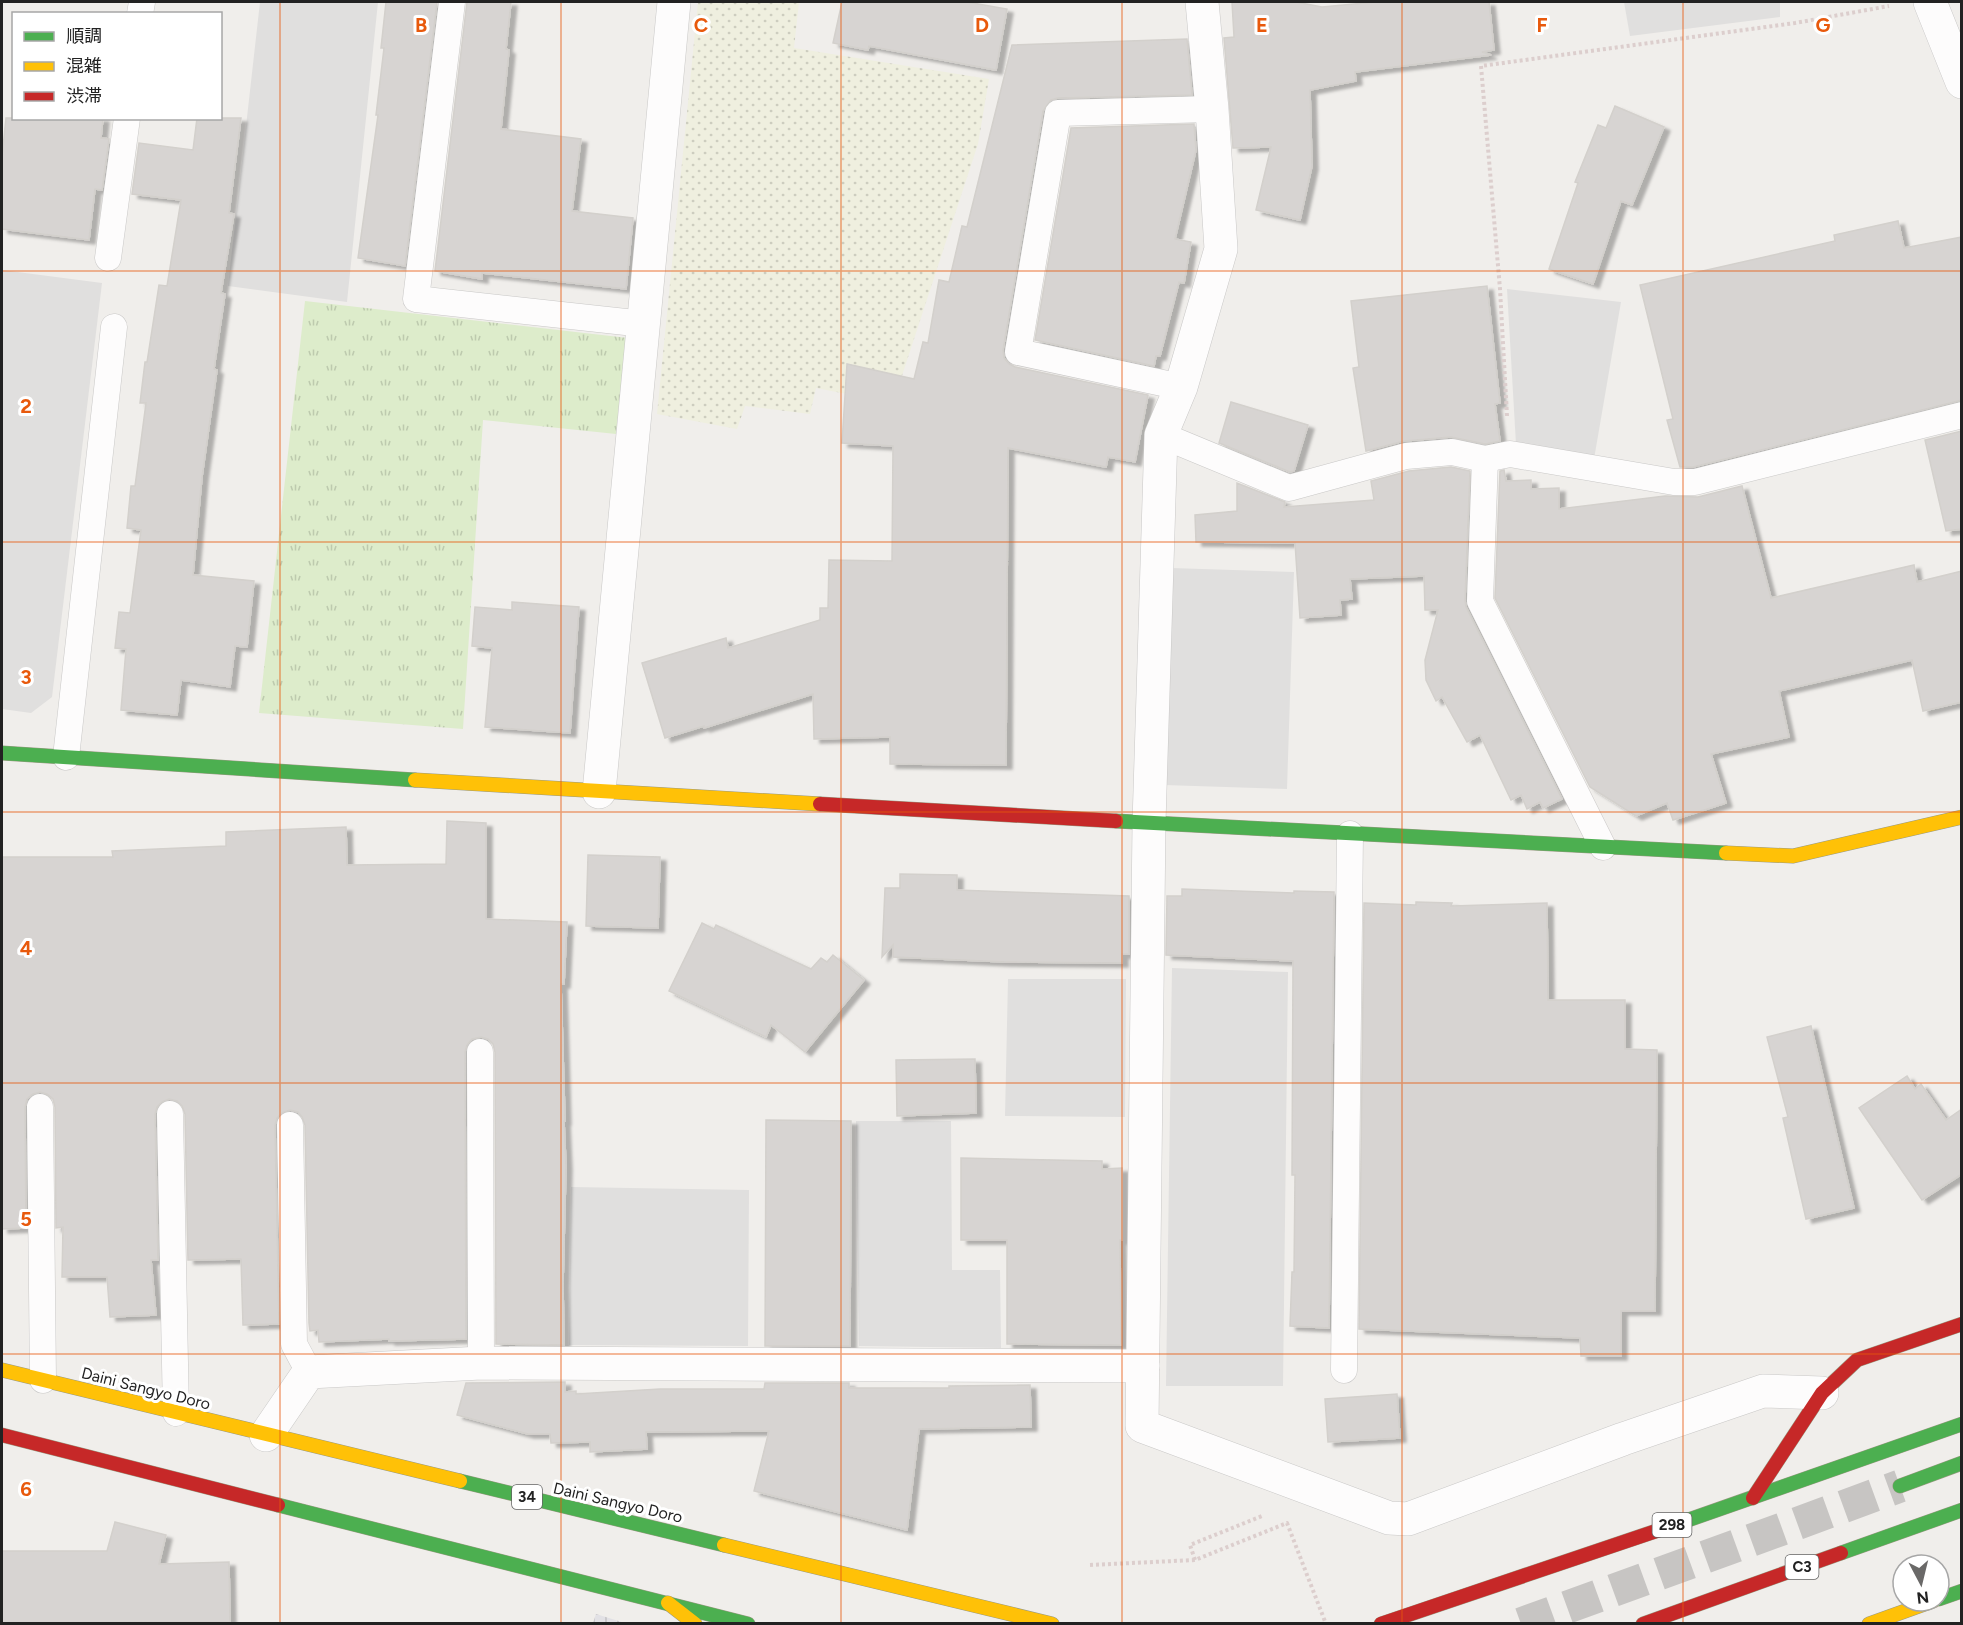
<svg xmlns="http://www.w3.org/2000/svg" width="1963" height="1625" font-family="Figtree,'Noto Sans JP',sans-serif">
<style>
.farmland{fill:url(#farmland-dots)}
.grass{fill:url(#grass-tufts)}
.parking{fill:#e0dfde}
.plaza{fill:url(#plaza-grid)}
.building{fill:#d7d4d2;stroke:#d3d0cc;stroke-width:1.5;filter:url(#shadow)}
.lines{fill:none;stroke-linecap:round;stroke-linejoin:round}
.highway-tunnel{stroke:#c7c5c3;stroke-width:33;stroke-dasharray:33 16;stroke-linecap:butt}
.lane-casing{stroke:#c9c8c7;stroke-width:27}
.street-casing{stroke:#c9c8c7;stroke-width:34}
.fast-casing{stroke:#999a82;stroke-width:15}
.slow-casing{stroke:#999a82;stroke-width:15}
.jam-casing{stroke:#999a82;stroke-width:15}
.path{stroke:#dccecd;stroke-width:4;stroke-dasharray:3 3;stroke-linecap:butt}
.lane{stroke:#fdfcfc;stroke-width:26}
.street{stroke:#fdfcfc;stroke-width:33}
.fast{stroke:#4caf50;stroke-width:14}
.slow{stroke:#ffc107;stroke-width:14}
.jam{stroke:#c62828;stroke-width:14}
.grid{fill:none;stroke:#e8590c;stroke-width:1.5;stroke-opacity:0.55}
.labels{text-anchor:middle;stroke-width:6;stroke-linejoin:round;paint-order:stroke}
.shield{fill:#fff;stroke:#646464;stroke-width:1.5}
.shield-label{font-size:15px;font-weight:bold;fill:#222}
.street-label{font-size:16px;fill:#222;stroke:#fff}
.grid-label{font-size:20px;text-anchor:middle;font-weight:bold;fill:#e8590c;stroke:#fff;stroke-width:6;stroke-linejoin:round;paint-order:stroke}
</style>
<defs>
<pattern id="farmland-dots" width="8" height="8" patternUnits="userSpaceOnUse" patternTransform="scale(1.5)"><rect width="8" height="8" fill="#efefdf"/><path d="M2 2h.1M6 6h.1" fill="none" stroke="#cdcdbf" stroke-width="1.8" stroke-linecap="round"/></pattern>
<pattern id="grass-tufts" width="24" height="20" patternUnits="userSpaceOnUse" patternTransform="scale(1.5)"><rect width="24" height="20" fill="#ddeccb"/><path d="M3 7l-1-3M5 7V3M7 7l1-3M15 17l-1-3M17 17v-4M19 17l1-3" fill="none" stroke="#bdcaae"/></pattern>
<pattern id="plaza-grid" width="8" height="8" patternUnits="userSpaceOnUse" patternTransform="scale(1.5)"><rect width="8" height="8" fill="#e2e1e5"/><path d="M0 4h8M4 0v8" fill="none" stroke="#c2c1c4"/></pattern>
<filter id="shadow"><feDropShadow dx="6" dy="4" stdDeviation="1.5" flood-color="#0004"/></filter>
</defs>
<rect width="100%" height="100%" fill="#f0eeeb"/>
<polygon class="farmland" points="698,2 799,2 794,48 989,79 978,144 893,403 816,388 810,414 745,406 737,429 657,414"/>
<polygon class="grass" points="305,301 628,338 616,434 483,420 463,729 259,713"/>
<g class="parking">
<polygon points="260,2 378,2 347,302 228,286"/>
<polygon points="1624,2 1780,2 1780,17 1630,36"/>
<polygon points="2,270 102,283 52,697 31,713 2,709"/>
<polygon points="1507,289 1621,302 1594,459 1516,444"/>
<polygon points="1171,568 1294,572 1287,789 1164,785"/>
<polygon points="1172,968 1288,972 1283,1386 1166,1386"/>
<polygon points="1008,979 1126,979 1125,1117 1005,1116"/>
<polygon points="856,1121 951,1121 952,1270 1000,1270 1001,1348 859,1346"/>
<polygon points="571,1187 749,1190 748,1346 569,1345"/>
</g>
<polygon class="plaza" points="596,1614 625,1623 593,1623"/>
<g class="building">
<polygon points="386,2 437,2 405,266 358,258 378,115 376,115 384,48 381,48"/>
<polygon points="467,2 511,2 506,49 509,50 501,129 581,139 572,211 633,218 626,289 482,273 482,279 435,271"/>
<polygon points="842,2 967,2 1007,9 996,70 869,46 868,50 833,43"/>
<polygon points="1232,2 1296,2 1322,7 1375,2 1489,2 1494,50 1482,52 1491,55 1355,72 1356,81 1310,90 1312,166 1300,220 1256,210 1271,147 1233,148 1224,38 1234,37"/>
<polygon points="1187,39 1192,95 1058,98 1051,100 1043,111 1003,350 1004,358 1009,364 1015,367 1148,395 1135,462 1108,457 1106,467 1008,448 1006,765 890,764 890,737 814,739 813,694 704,728 704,726 665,738 642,663 726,638 728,648 820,620 820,608 828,608 829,560 892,561 893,446 842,443 847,364 914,379 923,342 928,343 939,280 949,282 962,226 967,227 1012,45"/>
<polygon points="1615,106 1664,127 1632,205 1621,201 1593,284 1549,269 1578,183 1575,182 1598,125 1606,128"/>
<polygon points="6,118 103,118 101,138 109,139 102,190 95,189 89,240 2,229 2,157"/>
<polygon points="197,118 241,118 229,213 234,214 221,293 225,294 214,369 217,370 202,477 193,575 254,581 247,647 235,646 230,687 181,680 177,715 121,710 126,649 115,648 119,612 130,613 141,530 127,528 131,486 135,486 146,403 140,403 145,362 147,362 159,285 167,286 181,200 132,194 139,143 193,150"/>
<polygon points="1194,124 1196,150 1175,239 1191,242 1184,283 1179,282 1160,356 1156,356 1154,366 1035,340 1071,128"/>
<polygon points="1898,221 1904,248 1962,237 1962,400 1693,467 1680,467 1667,420 1673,419 1640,285 1835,241 1834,235"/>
<polygon points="1487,286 1500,403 1495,404 1500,441 1485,444 1451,437 1404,441 1366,451 1353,368 1359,367 1351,301"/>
<polygon points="1231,402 1308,425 1294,471 1290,472 1219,443"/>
<polygon points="1962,431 1962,529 1946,531 1925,440"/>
<polygon points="1451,467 1470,471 1465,600 1466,607 1562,799 1543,808 1540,802 1527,809 1521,795 1511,800 1480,735 1467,742 1442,697 1436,701 1426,680 1425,660 1438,610 1425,610 1424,576 1350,579 1352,599 1340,600 1341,615 1300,618 1295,543 1196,542 1195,515 1237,511 1237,483 1285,502 1284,507 1374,500 1371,481 1409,471"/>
<polygon points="1504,470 1506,481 1531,480 1531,489 1559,488 1559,509 1665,496 1698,497 1742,486 1771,598 1914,565 1917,582 1962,571 1962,702 1923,711 1912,660 1779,691 1789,737 1711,754 1726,803 1673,820 1667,803 1636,816 1590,787 1495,598 1500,471"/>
<polygon points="512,602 579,607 570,733 485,727 492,648 472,646 475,607 512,610"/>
<polygon points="447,821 486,823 486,919 567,922 564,984 561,984 565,1121 564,1121 566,1166 563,1284 564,1345 496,1344 495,1052 493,1044 488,1039 481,1037 472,1039 467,1045 465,1052 466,1339 389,1341 389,1339 319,1342 318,1330 310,1331 309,1323 305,1125 302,1117 298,1112 290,1110 282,1113 277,1118 275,1125 279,1324 243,1325 241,1259 188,1260 185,1114 182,1106 177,1101 169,1099 162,1102 157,1107 155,1114 158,1260 151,1260 156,1315 110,1317 107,1277 62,1277 63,1227 56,1228 55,1107 53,1099 47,1094 40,1092 33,1094 27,1099 25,1107 26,1228 2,1229 2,857 113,857 112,851 226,846 226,832 346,827 347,865 446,864"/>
<polygon points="588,855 660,857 658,928 586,926"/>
<polygon points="900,874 957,875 957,890 1129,896 1129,954 1122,954 1122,963 1006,962 893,957 893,945 882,957 885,888 900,888"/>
<polygon points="1182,889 1294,893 1294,891 1334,892 1329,1328 1290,1326 1292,1272 1294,1272 1295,1175 1292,1175 1293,961 1166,955 1167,896 1182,896"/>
<polygon points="1416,902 1452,903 1451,906 1547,903 1548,1000 1625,1000 1625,1049 1657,1050 1655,1311 1621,1311 1621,1356 1581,1356 1580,1338 1359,1329 1364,903 1416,905"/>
<polygon points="702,923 714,929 716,925 811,969 821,958 827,962 833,955 864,980 805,1052 771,1025 766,1037 669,991"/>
<polygon points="1811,1026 1854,1208 1806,1219 1783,1118 1788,1117 1767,1037"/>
<polygon points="975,1059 976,1113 897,1116 896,1060"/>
<polygon points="1907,1076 1915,1089 1921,1084 1946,1120 1962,1109 1962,1174 1922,1200 1859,1108"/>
<polygon points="766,1120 851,1121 850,1346 765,1346"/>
<polygon points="961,1158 1102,1161 1102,1169 1122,1168 1122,1240 1120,1240 1121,1345 1007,1344 1007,1240 961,1240"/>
<polygon points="565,1382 565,1392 576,1391 576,1394 660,1389 764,1389 765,1383 849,1383 849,1388 949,1388 949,1386 1030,1385 1031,1427 919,1429 907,1530 754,1491 769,1431 646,1432 647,1449 590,1452 590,1442 551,1443 550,1434 528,1434 457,1415 466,1383"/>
<polygon points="1397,1394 1400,1438 1328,1442 1325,1399"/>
<polygon points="115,1522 166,1535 159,1564 229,1562 230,1622 2,1623 2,1551 107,1551"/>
</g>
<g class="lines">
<polyline class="highway-tunnel" points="1521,1624 1900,1486"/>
<g class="lane-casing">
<g id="lane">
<polyline points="452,2 416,299 644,324"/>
<polyline points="140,14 142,2"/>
<polyline points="108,258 127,118"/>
<polyline points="1181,387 1018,352 1058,113 1212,109"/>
<polyline points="1161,435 1289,488 1406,456 1452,452 1485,459 1510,454 1674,482 1695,482 1962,415"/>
<polyline points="1485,459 1480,601 1603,847"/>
<polyline points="66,757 114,327"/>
<polyline points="480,1052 481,1363"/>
<polyline points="40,1107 43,1380"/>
<polyline points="170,1114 176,1413"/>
<polyline points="290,1125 294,1344 309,1372"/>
<polyline points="1344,1370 1350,834"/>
</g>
</g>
<g class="street-casing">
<g id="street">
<polyline points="1202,2 1212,109 1221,249 1181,387 1161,435 1149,823 1142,1426 1389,1518 1408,1519 1623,1439 1763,1391 1822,1393"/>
<polyline points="1930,2 1962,82"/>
<polyline points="599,792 674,2"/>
<polyline points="266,1435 309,1372 481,1363 1143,1366"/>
</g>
</g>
<g class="fast-casing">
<g id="fast">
<polyline points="2,753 415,780"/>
<polyline points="1116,821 1726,853"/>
<polyline points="460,1481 724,1545"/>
<polyline points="1900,1486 1962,1463"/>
<polyline points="278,1505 748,1624"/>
<polyline points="1671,1526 1962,1424"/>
<polyline points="1841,1553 1962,1510"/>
<polyline points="1939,1599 1962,1591"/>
</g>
</g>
<g class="slow-casing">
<g id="slow">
<polyline points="415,780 820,804"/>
<polyline points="1726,853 1793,856 1962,817"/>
<polyline points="2,1370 460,1481"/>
<polyline points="724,1545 1052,1624"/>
<polyline points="668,1603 695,1624"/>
<polyline points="1869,1624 1933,1601"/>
</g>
</g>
<g class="jam-casing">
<g id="jam">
<polyline points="820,804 1116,821"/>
<polyline points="2,1435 278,1505"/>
<polyline points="1753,1498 1822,1393 1857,1360 1962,1324"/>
<polyline points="1381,1624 1671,1526"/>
<polyline points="1643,1624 1841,1553"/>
</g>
</g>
<g class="path">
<polyline points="1507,416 1500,289 1481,66 1795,23 1889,6"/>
<polyline points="1195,1560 1190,1545 1262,1516"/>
<polyline points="1090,1565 1195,1560 1287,1523 1326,1624"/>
</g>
<use href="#lane" class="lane"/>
<use href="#street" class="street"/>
<use href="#fast" class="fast"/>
<use href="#slow" class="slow"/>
<use href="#jam" class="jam"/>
</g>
<path class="grid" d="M280 2V1624M561 2V1624M841 2V1624M1122 2V1624M1402 2V1624M1683 2V1624M2 271H1962M2 542H1962M2 812H1962M2 1083H1962M2 1354H1962"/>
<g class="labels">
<g class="shield">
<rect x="512" y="1485" width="30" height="24" rx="4.5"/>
<rect x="1652.5" y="1513" width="39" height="24" rx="4.5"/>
<rect x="1785.5" y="1555" width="33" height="24" rx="4.5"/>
</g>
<g class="shield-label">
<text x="527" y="1502">34</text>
<text x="1672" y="1530">298</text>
<text x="1802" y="1572">C3</text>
</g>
<g class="street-label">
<text transform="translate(146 1388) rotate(14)" y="6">Daini Sangyo Doro</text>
<text transform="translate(618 1502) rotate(13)" y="6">Daini Sangyo Doro</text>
</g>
</g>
<g class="grid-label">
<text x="421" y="32">B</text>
<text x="701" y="32">C</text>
<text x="982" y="32">D</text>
<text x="1262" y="32">E</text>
<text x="1542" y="32">F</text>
<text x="1823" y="32">G</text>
<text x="26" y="413">2</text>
<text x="26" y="684">3</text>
<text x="26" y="955">4</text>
<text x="26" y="1226">5</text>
<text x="26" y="1496">6</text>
</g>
<rect width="1963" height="1625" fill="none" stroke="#222222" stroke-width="6"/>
<rect x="12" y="12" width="210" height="108" fill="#ffffff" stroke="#a7a7a7" stroke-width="1.5"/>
<rect x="24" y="32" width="30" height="9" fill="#4caf50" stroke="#a7a7a7" stroke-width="1.5"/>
<text x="66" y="42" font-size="18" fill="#222222">順調</text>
<rect x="24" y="62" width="30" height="9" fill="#ffc107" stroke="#a7a7a7" stroke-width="1.5"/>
<text x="66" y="72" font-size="18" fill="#222222">混雑</text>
<rect x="24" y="92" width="30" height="9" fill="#c62828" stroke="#a7a7a7" stroke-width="1.5"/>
<text x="66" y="102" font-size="18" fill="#222222">渋滞</text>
<g transform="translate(1921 1583) rotate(173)"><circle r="28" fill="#ffffff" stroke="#a7a7a7" stroke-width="1.5"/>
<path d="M0-4.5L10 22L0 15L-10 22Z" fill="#6a6968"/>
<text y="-9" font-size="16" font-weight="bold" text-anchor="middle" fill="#222222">N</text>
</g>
</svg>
